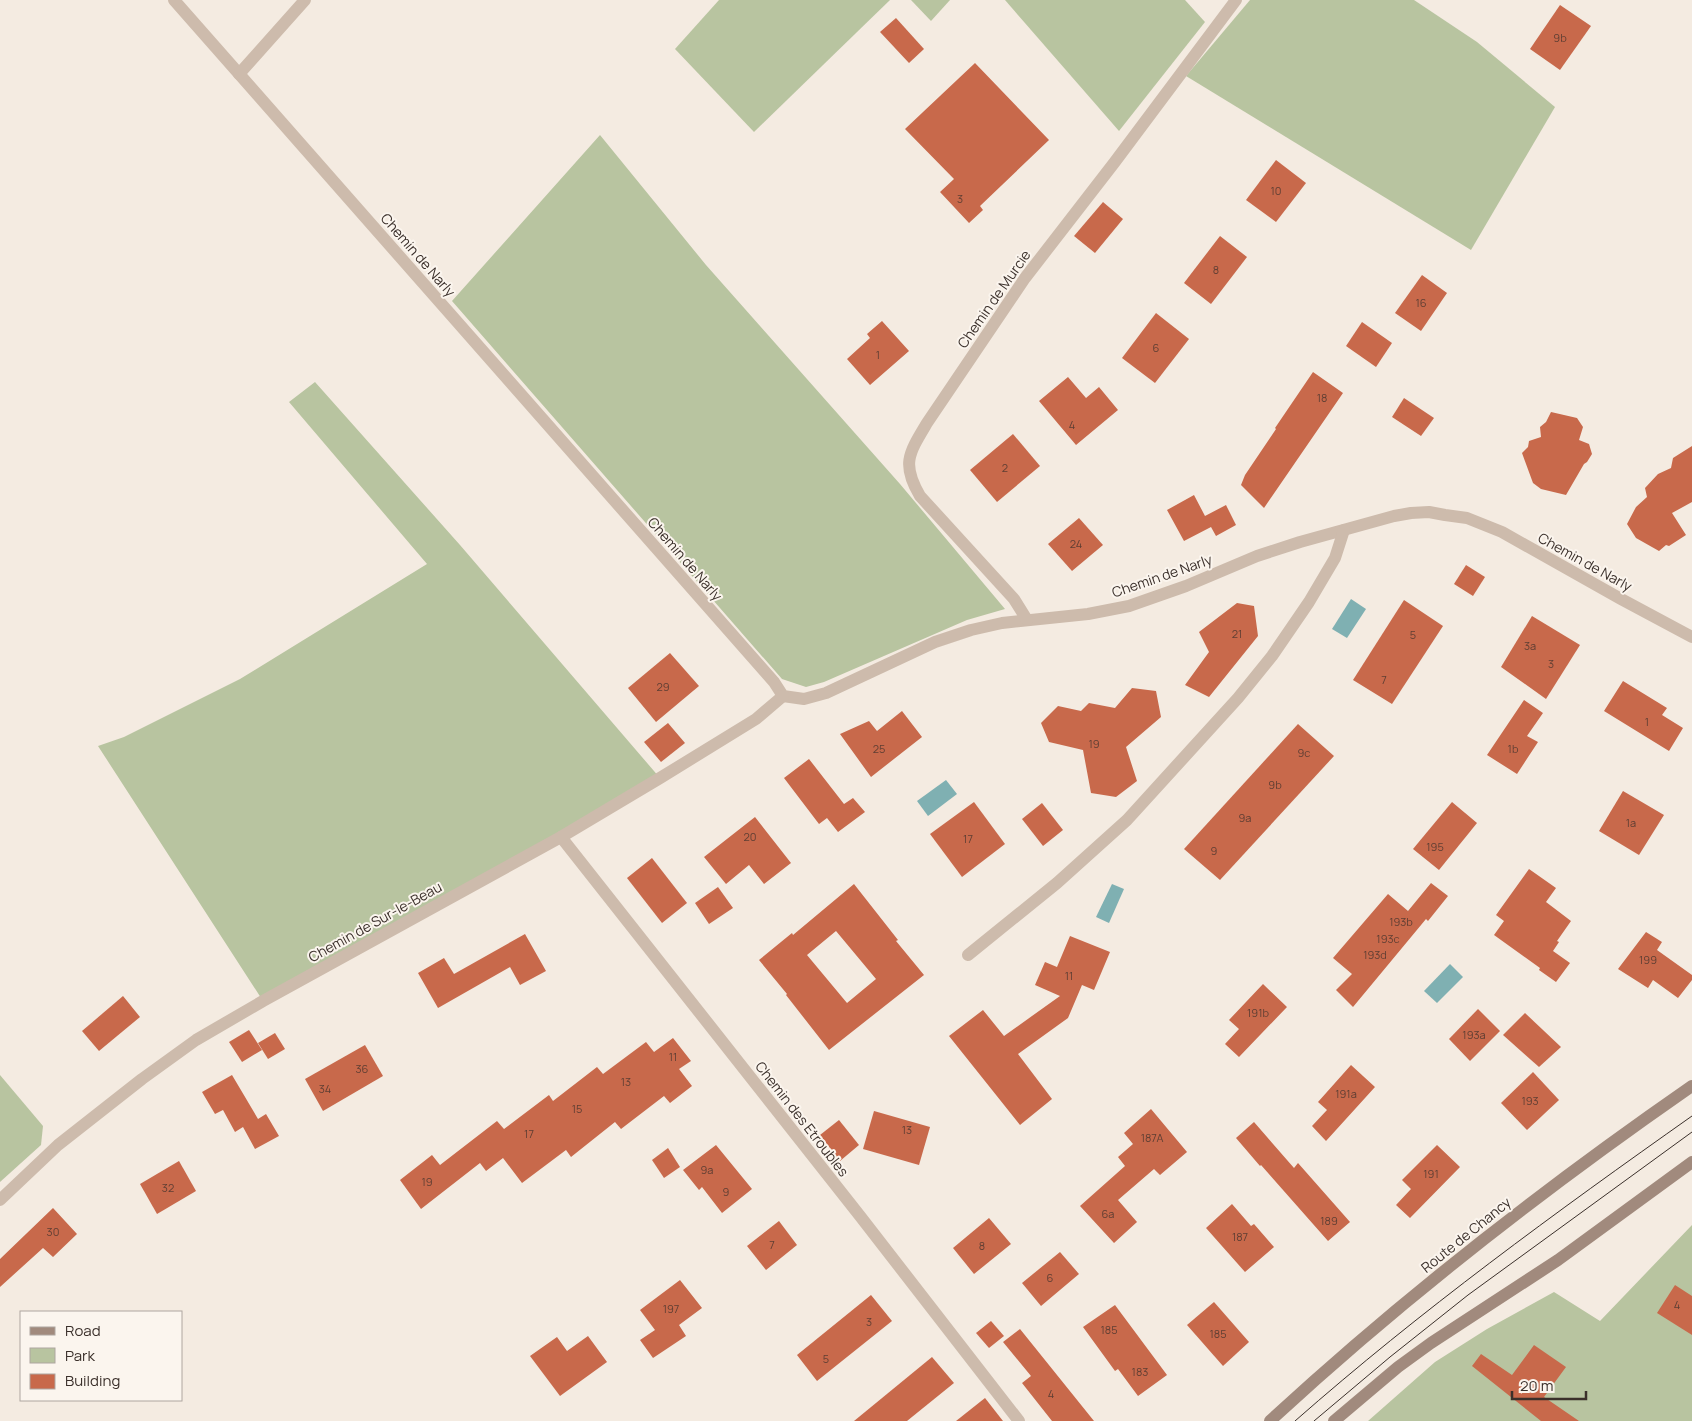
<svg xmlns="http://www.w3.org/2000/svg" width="1692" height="1421" font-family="Manrope,sans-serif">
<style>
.green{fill:#b8c4a0}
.water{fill:#7fb0b2}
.building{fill:#c8694b;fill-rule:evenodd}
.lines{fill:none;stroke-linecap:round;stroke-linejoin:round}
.street{stroke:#cdbbac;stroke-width:12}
.secondary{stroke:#a18a7d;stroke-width:12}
.tram{stroke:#3b302b;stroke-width:1}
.labels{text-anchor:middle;stroke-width:4;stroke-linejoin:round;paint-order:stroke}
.number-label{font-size:11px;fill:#5e3e33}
.street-label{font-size:14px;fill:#3b302b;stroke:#fbf5ee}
</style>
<rect width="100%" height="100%" fill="#f4ebe1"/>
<g class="green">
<polygon points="719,0 890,0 754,132 675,49"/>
<polygon points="911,0 950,0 931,21"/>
<polygon points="1005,0 1185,0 1205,22 1119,131"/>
<polygon points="1250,0 1414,0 1477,42 1555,107 1471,250 1186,76"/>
<polygon points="600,135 706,265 900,484 1005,609 967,620 824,682 806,687 782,679 452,301"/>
<polygon points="315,382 460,545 660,778 263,1001 98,746 124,737 240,679 427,564 289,402"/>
<polygon points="0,1075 43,1126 41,1145 0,1182"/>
<polygon points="1692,1225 1692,1421 1368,1421 1435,1362 1487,1329 1554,1292 1600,1321"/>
</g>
<g class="water">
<polygon points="1351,599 1366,609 1347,638 1332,629"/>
<polygon points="946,780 957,794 928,816 917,801"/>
<polygon points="1112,884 1124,889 1109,923 1096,917"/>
<polygon points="1450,964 1463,977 1437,1003 1424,991"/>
</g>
<g class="building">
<polygon points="1560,5 1591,26 1560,70 1530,49"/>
<polygon points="896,18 924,49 909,63 880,32"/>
<polygon points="975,63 1049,140 980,206 983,210 969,223 940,192 954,179 905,129"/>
<polygon points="1276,160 1306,183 1276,222 1246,200"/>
<polygon points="1103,202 1123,219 1095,253 1074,236"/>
<polygon points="1220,236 1247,257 1211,304 1184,283"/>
<polygon points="1422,275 1447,293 1421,331 1395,313"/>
<polygon points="1156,313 1189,339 1155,383 1122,358"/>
<polygon points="882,321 909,351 870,385 847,359 870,338 867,334"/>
<polygon points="1362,322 1392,343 1376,367 1346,346"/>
<polygon points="1313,372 1343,393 1264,508 1241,485 1245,475 1276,429 1275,428"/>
<polygon points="1068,377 1086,398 1099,387 1118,410 1076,445 1039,401"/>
<polygon points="1404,398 1434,418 1421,436 1392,417"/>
<polygon points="1551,412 1577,418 1583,427 1579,440 1589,444 1592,454 1587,462 1584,464 1566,495 1541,489 1533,483 1522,453 1528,447 1529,441 1541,437 1540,427 1546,422"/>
<polygon points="1013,434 1040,466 997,502 970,470"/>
<polygon points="1692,446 1692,502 1672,513 1686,535 1669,546 1666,545 1659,551 1636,538 1627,524 1636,507 1647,497 1645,488 1658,474 1671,468 1673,458"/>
<polygon points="1194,495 1205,516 1226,505 1236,525 1216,536 1211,527 1184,541 1167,510"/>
<polygon points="1079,518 1103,545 1072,571 1048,544"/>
<polygon points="1466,565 1485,577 1473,596 1454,584"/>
<polygon points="1404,600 1443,626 1392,704 1353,680"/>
<polygon points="1237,603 1254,606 1258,636 1209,697 1185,685 1209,652 1199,632"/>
<polygon points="1532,616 1580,645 1546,699 1501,667"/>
<polygon points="670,653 699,686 656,722 628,688"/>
<polygon points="1623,681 1667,708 1662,715 1683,728 1669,751 1604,711"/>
<polygon points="1132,688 1156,691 1161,717 1126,747 1137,781 1116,797 1091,793 1083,750 1049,742 1041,723 1058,706 1081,711 1089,703 1115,708"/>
<polygon points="1524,700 1543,713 1527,736 1538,742 1517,774 1487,755"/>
<polygon points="902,711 922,737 871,777 840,734 869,721 877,731"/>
<polygon points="668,723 685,743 661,762 644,742"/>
<polygon points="1298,724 1334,756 1220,880 1184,849"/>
<polygon points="809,759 844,804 853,798 865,812 838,832 827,818 819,824 784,778"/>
<polygon points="1623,791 1664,815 1639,855 1599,831"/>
<polygon points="974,802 1005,844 962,877 930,834"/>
<polygon points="1452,802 1477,823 1439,870 1413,849"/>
<polygon points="1042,803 1063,830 1043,846 1022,819"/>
<polygon points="755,817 791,863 764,884 749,865 726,884 704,857"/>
<polygon points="652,858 687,903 662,923 627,878"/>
<polygon points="1529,869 1556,888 1546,902 1571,921 1557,941 1559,942 1553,951 1570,963 1556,982 1539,970 1540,968 1494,935 1504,921 1496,915"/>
<polygon points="1431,883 1448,896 1428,921 1426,919 1353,1007 1336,990 1352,974 1333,958 1388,894 1408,911"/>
<path d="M854 884 898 940 896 941 924 975 829 1050 786 995 787 994 759 960 792 933 793 935ZM836 931 876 979 847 1003 807 955Z"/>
<polygon points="718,887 733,908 709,924 695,903"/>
<polygon points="1646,932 1662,942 1657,950 1692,975 1692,980 1678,998 1653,980 1648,988 1618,969"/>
<polygon points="525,934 546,971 520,985 510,967 438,1008 418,973 444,958 454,974"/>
<polygon points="1070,936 1110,952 1094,990 1082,985 1068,1018 1018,1054 1052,1099 1020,1125 949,1036 983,1010 1004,1036 1060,996 1035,985 1045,962 1057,967"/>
<polygon points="1263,984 1287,1007 1239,1057 1225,1044 1239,1029 1229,1020"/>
<polygon points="123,996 140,1017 99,1051 82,1031"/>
<polygon points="1478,1009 1500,1031 1470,1061 1449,1039"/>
<polygon points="1525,1013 1561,1047 1539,1067 1503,1035"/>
<polygon points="249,1030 262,1050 242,1062 229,1042"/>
<polygon points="275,1033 285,1049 268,1059 258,1043"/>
<polygon points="673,1038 691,1061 679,1069 692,1086 670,1103 664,1096 621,1129 615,1122 571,1157 566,1150 522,1183 503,1158 486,1171 480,1163 421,1209 400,1180 432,1155 440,1165 497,1121 504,1129 549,1095 553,1101 597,1067 603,1074 646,1042 654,1052"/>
<polygon points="365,1045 383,1076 323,1111 305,1079"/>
<polygon points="1351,1065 1375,1087 1326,1141 1312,1126 1327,1110 1318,1102"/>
<polygon points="1533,1072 1559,1100 1527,1130 1501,1103"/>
<polygon points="232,1075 258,1119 266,1114 279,1136 255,1149 243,1127 235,1132 223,1110 215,1114 202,1092"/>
<polygon points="1151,1109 1187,1152 1160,1175 1154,1169 1118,1200 1137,1222 1114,1243 1080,1206 1125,1166 1118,1157 1133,1144 1124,1133"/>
<polygon points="874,1111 930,1127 919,1165 863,1149"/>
<polygon points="839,1120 859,1145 840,1161 820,1135"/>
<polygon points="1254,1122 1294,1168 1298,1163 1350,1222 1328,1241 1261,1165 1260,1166 1236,1138"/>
<polygon points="716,1145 752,1189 722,1213 702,1187 699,1190 683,1170"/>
<polygon points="1437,1145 1460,1167 1410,1218 1396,1205 1411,1189 1402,1180"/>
<polygon points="668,1148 680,1167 664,1178 652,1160"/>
<polygon points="179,1161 196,1191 157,1214 140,1184"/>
<polygon points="1232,1204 1251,1226 1254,1224 1274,1247 1245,1272 1206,1228"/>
<polygon points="53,1208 77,1234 53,1257 43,1248 0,1287 0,1259"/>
<polygon points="989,1218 1011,1244 974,1274 953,1248"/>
<polygon points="779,1221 797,1245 766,1270 747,1246"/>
<polygon points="1060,1252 1079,1274 1041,1306 1022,1283"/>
<polygon points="680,1280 702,1308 679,1325 686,1336 653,1358 640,1340 655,1330 640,1310"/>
<polygon points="1675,1285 1692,1296 1692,1335 1657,1313"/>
<polygon points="871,1295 892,1321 817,1381 797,1355"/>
<polygon points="1214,1302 1249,1342 1223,1366 1187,1325"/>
<polygon points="1115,1305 1167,1375 1138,1396 1118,1369 1115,1371 1083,1327"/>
<polygon points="991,1321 1004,1336 989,1348 976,1333"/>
<polygon points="1020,1329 1094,1421 1052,1421 1022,1383 1031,1376 1003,1342"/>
<polygon points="588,1336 607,1362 560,1396 530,1356 557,1337 567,1351"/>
<polygon points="1534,1345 1566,1367 1544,1397 1579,1421 1541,1421 1472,1366 1481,1354 1512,1375"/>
<polygon points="932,1357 954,1383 907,1421 854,1421"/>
<polygon points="985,1398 1003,1421 956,1421"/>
</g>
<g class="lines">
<g class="street">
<polyline points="174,0 774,682 783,696 804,699 826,693 935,642 971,630 1002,623 1088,614 1129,606 1186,586 1257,556 1300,542 1394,516 1411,513 1429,512 1445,515 1467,518 1502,532 1621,599 1692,637"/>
<polyline points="239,74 305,0"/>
<path d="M1027 620 1014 599 920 496C901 464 909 453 927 423L1025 278 1114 163 1236 0"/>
<polyline points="561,837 860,1216 1019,1421"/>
<polyline points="968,955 1057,883 1127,820 1238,698 1272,656 1309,602 1335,558 1344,530"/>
<polyline points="0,1200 58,1145 142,1079 196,1040 263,1001 561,837 660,778 756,719 783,696"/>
</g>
<g class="secondary">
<path d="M1270 1421C1402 1299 1545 1188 1692 1086"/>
<polyline points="1334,1421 1398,1367 1431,1343 1558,1260 1692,1162"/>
</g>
<g class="tram">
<path d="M1295 1421C1420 1311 1556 1212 1692 1116"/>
<polyline points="1314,1421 1390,1357 1468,1295 1692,1132"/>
</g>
</g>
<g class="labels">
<g class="number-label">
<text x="1560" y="42">9b</text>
<text x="1276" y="195">10</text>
<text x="960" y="203">3</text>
<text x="1216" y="274">8</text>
<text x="1421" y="307">16</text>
<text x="1156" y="352">6</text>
<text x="878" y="359">1</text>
<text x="1322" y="402">18</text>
<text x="1072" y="429">4</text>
<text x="1005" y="472">2</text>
<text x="1076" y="548">24</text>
<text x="1237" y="638">21</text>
<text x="1413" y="639">5</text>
<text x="1530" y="650">3a</text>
<text x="1551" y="668">3</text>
<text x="1384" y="684">7</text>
<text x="663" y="691">29</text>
<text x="1647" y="726">1</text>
<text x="1094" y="748">19</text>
<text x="879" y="753">25</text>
<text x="1513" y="753">1b</text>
<text x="1304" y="757">9c</text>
<text x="1275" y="789">9b</text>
<text x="1245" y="822">9a</text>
<text x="1631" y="827">1a</text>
<text x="750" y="841">20</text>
<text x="968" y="843">17</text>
<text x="1435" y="851">195</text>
<text x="1214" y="855">9</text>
<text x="1401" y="926">193b</text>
<text x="1388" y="943">193c</text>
<text x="1375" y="959">193d</text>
<text x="1648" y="964">199</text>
<text x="1069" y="980">11</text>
<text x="1258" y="1017">191b</text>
<text x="1474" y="1039">193a</text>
<text x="673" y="1061">11</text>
<text x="362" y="1073">36</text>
<text x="626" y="1086">13</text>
<text x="325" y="1093">34</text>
<text x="1346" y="1098">191a</text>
<text x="1530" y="1105">193</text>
<text x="577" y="1113">15</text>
<text x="907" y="1134">13</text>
<text x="529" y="1138">17</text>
<text x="1152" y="1142">187A</text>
<text x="707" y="1174">9a</text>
<text x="1431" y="1178">191</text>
<text x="427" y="1186">19</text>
<text x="168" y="1192">32</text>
<text x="726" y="1196">9</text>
<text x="1108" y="1218">6a</text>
<text x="1329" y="1225">189</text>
<text x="53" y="1236">30</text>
<text x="1240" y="1241">187</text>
<text x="772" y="1249">7</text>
<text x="982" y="1250">8</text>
<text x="1050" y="1282">6</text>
<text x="1677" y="1309">4</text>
<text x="671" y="1313">197</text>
<text x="869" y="1326">3</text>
<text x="1109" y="1334">185</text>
<text x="1218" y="1338">185</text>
<text x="826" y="1363">5</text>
<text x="1140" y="1376">183</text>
<text x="1051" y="1398">4</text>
</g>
<g class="street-label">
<text transform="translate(418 255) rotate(49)" y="5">Chemin de Narly</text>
<text transform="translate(994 299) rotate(-55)" y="5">Chemin de Murcie</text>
<text transform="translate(685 559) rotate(49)" y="5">Chemin de Narly</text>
<text transform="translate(1585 562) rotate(29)" y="5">Chemin de Narly</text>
<text transform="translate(1162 576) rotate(-19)" y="5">Chemin de Narly</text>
<text transform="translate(375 922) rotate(-29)" y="5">Chemin de Sur-le-Beau</text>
<text transform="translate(802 1119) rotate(52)" y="5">Chemin des Etroubles</text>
<text transform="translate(1466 1235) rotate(-39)" y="5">Route de Chancy</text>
</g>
</g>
<rect x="20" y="1311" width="162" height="90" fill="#fbf5ee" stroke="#aea6a0"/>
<rect x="30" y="1327" width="25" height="8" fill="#a18a7d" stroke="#aea6a0"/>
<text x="65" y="1336" font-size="15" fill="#3b302b">Road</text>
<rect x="30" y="1348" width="25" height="15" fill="#b8c4a0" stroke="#aea6a0"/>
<text x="65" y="1361" font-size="15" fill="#3b302b">Park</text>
<rect x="30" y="1374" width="25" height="15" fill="#c8694b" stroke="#aea6a0"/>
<text x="65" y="1386" font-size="15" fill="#3b302b">Building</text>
<path d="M1512 1391v8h74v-8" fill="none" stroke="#3b302b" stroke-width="2.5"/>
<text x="1520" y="1391" font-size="15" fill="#3b302b" stroke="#fbf5ee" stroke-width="4" paint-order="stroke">20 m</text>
</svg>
